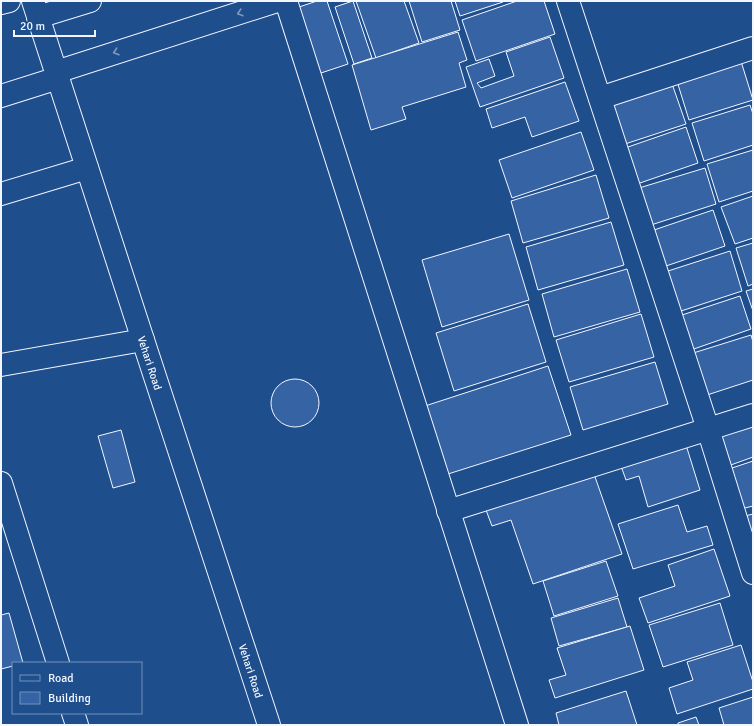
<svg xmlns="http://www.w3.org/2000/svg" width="754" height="726" font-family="Signika,sans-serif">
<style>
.building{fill:#3563a3;stroke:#f2f6ff}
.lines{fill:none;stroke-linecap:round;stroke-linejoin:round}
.minor-casing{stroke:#f2f6ff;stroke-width:24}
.tertiary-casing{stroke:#f2f6ff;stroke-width:24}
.primary-casing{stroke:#f2f6ff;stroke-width:24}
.minor{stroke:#1f4e8c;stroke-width:22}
.tertiary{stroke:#1f4e8c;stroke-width:22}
.primary{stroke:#1f4e8c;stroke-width:22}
.oneway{stroke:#7e9ac0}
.labels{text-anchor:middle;stroke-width:3;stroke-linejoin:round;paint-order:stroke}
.street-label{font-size:11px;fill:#f2f6ff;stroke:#1f4e8c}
</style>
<rect width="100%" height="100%" fill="#1f4e8c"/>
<g class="building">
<polygon points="317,1 327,1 348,64 315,75 293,9"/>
<polygon points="353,1 372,58 354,64 335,7"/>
<polygon points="356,1 404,1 419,43 376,58"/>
<polygon points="409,1 451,1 460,30 422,42"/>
<polygon points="455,1 503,1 503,2 460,16"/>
<polygon points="517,1 544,1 555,34 476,61 462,20"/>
<polygon points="458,32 467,60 459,63 466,87 402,107 406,119 371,130 352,65"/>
<polygon points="550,37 564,78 480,107 466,67 489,59 495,76 477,83 481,88 514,76 506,52"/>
<polygon points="740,58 753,100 689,120 676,78"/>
<polygon points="670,78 686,124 622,145 607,100"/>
<polygon points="565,82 579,121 532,137 525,117 492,128 486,109"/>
<polygon points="750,105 753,114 753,145 704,161 692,123"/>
<polygon points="686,127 698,163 637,184 625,148"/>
<polygon points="581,132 594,170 512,198 499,160"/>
<polygon points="753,150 753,191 719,202 707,164"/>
<polygon points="705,168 716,204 651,225 639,188"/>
<polygon points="596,175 609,218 523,243 511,201"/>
<polygon points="753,196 753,238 735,244 721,207"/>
<polygon points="713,210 725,246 663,267 651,231"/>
<polygon points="611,222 624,265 538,290 526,247"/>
<polygon points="509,234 529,300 442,327 422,260"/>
<polygon points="753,243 753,284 748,286 736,248"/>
<polygon points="730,251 742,291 678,312 665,272"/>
<polygon points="627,269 640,312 554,337 542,294"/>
<polygon points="753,289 753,311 746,291"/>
<polygon points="740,296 751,329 691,350 679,316"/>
<polygon points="528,304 546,362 454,391 436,333"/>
<polygon points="641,314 654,357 569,382 556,340"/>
<polygon points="751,335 753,342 753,380 704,396 690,354"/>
<polygon points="655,362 668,404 583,430 570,387"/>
<polygon points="548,366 571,435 448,474 425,406"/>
<circle cx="295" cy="403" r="24"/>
<polygon points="753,422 753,457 728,466 718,434"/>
<polygon points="121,430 135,482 113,488 98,436"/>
<polygon points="686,445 700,490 648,507 639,476 626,480 621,466"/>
<polygon points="753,461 753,506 741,509 729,469"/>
<polygon points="594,474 622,554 533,584 511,520 492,526 486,510"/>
<polygon points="678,505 687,532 707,526 713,545 633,569 618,524"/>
<polygon points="753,514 753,540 745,516"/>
<polygon points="714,549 730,596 648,623 639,598 675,586 668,565"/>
<polygon points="606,561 618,596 554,616 543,581"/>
<polygon points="618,598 627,627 559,646 551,618"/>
<polygon points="720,603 733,645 663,667 649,625"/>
<polygon points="9,613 23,663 13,663 13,666 1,669 1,615"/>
<polygon points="630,626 644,670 555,698 549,680 566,675 557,648"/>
<polygon points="741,645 753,682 753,689 677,714 669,688 693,680 687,662"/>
<polygon points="626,691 637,725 559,725 556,713"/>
<polygon points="753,697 753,725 724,725 719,708"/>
<polygon points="696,717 699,725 678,725 678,723"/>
</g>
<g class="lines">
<g class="minor-casing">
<g id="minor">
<polyline points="286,1 517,725"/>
<polyline points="568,1 708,429 753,573"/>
<polyline points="1,3 9,1"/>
<polyline points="1,96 58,78"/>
<polyline points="600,98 753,48"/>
<polyline points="1,194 87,168"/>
<polyline points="1,365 143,340"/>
<polyline points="1,483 58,663"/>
<polyline points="448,511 753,415"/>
<polyline points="73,713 77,725"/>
</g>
</g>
<g class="tertiary-casing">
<g id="tertiary">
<polyline points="38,17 90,1"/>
<polyline points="56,72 277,1"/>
</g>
</g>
<g class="primary-casing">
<polyline id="primary" points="33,1 143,340 269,725"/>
</g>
<use href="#minor" class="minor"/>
<use href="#tertiary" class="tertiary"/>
<use href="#primary" class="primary"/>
</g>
<defs><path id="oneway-chevron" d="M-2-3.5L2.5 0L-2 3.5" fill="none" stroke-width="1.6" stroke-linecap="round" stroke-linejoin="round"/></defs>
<g class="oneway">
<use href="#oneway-chevron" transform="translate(240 13) rotate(162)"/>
<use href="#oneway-chevron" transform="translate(116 52) rotate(162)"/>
</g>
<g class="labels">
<g class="street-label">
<text transform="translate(150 363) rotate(72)" y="4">Vehari Road</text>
<text transform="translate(251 671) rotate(72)" y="4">Vehari Road</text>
</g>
</g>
<rect width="754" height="726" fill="none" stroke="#f2f6ff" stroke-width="4"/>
<rect x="12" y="662" width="130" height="52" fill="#1f4e8c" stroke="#7391ba"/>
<rect x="20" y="675" width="20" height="6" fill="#1f4e8c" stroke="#7391ba"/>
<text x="48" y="682" font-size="12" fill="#f2f6ff">Road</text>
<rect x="20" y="692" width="20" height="12" fill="#3563a3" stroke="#7391ba"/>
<text x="48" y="702" font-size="12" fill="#f2f6ff">Building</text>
<path d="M14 30v6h81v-6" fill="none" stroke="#f2f6ff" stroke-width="2"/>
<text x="20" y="30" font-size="12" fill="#f2f6ff" stroke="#1f4e8c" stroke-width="3" paint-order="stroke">20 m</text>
</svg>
